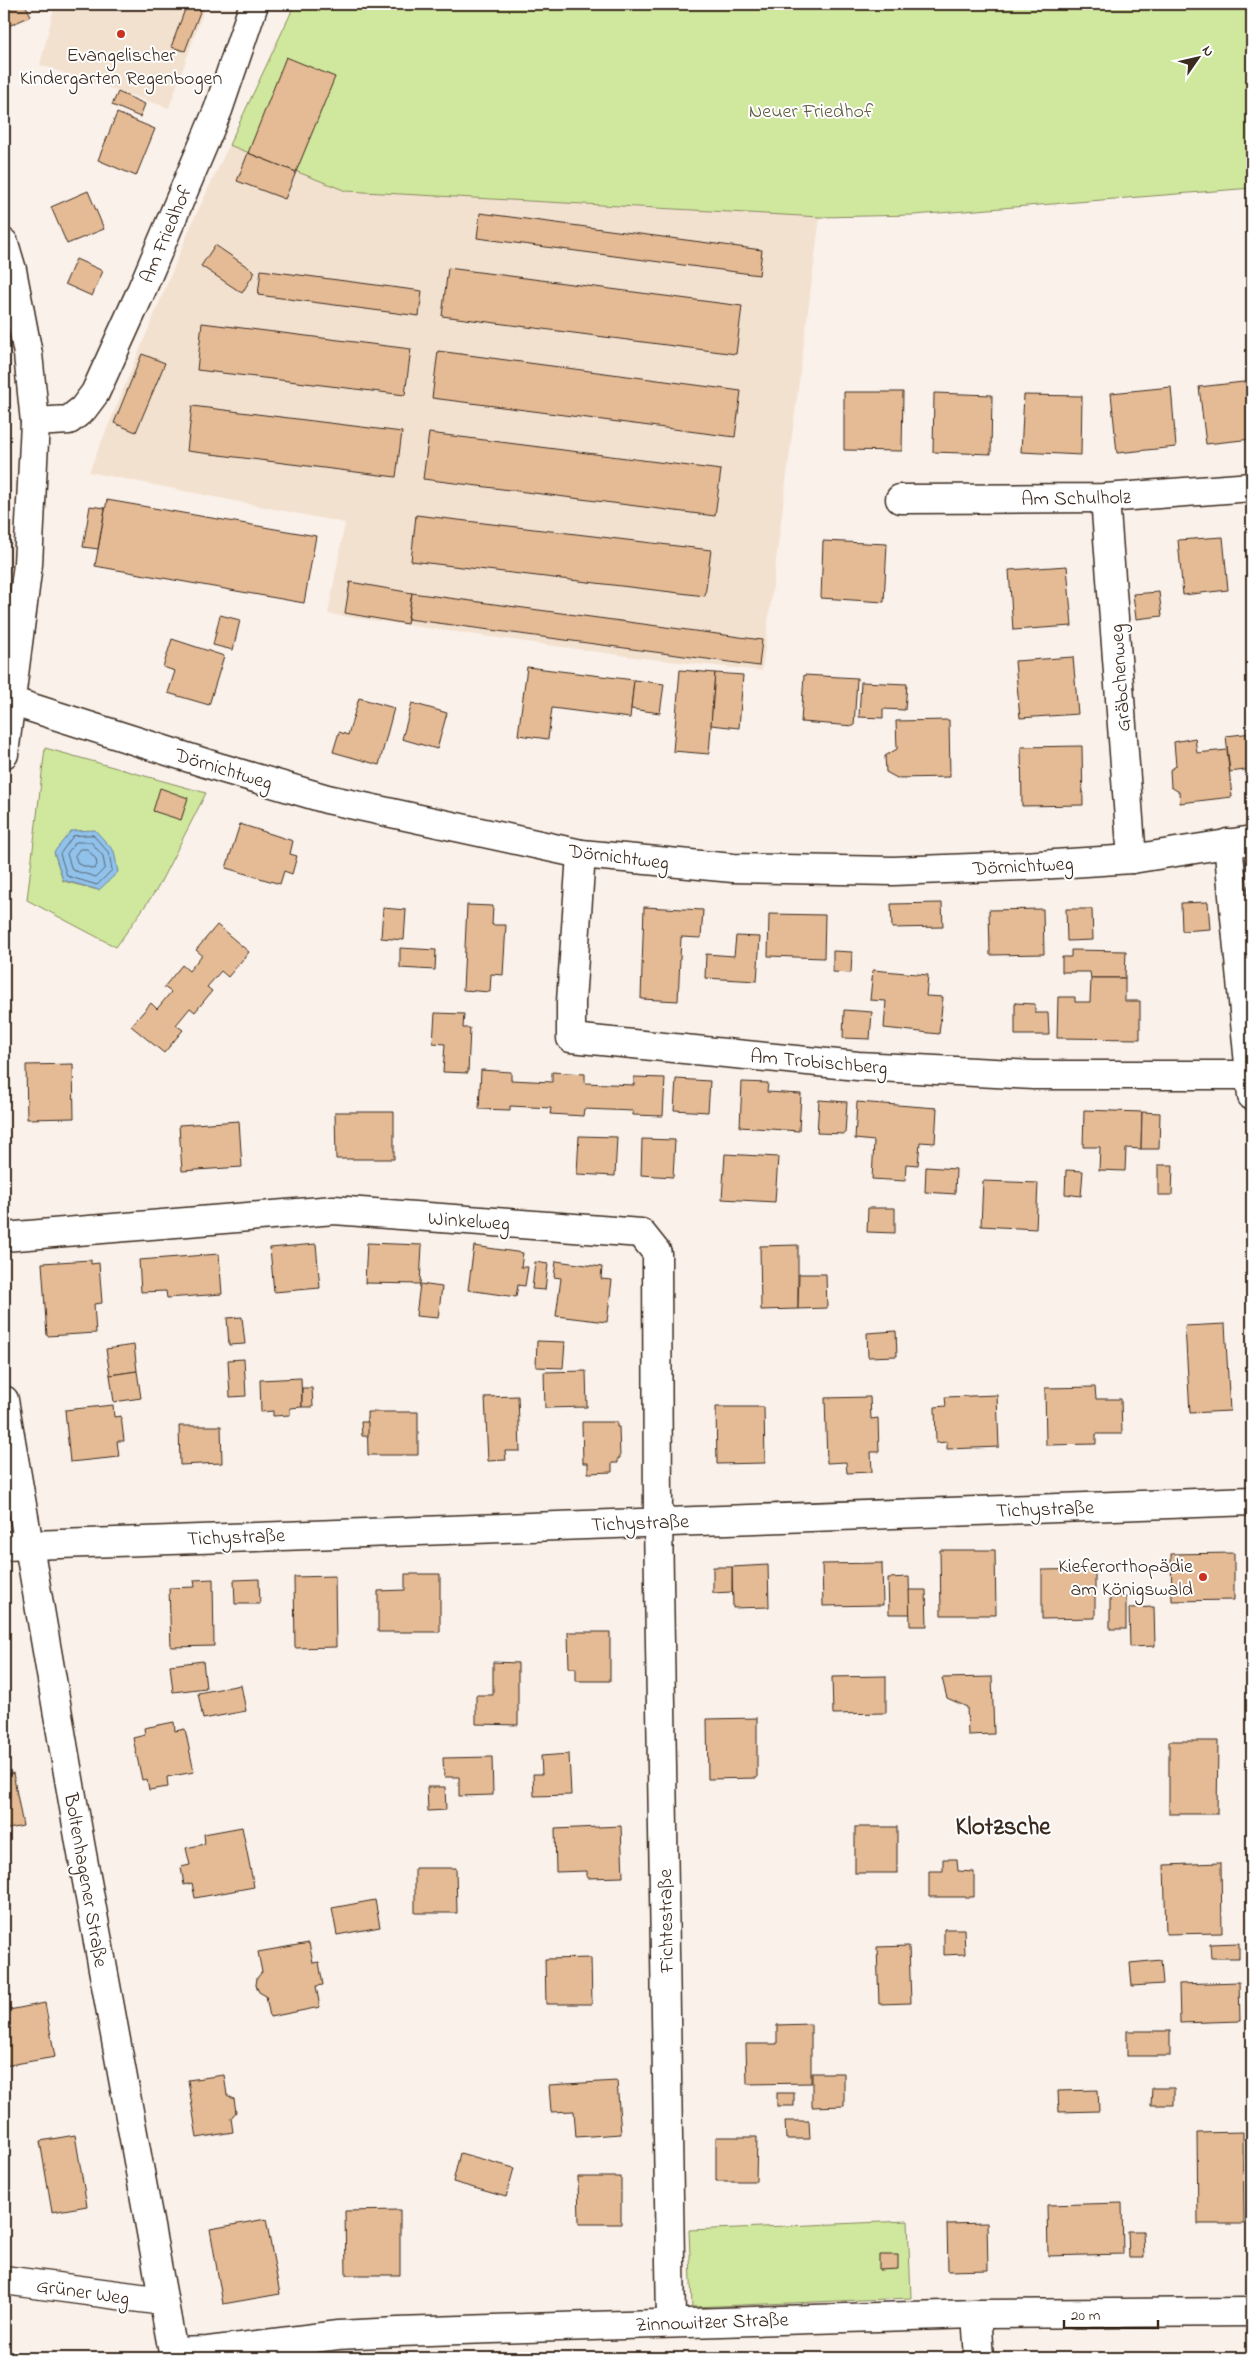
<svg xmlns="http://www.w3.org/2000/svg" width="1256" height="2362" font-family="'Indie Flower',sans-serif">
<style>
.built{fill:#f3e1d0}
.green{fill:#d0e89d;stroke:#86895e;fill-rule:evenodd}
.water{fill:#90c2ec;stroke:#6e859a}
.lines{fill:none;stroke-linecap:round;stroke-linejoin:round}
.shore{stroke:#5d6770;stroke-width:1}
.building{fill:#e4bb95;stroke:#3b2a1e}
.street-casing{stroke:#3b2a1e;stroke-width:31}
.secondary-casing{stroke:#3b2a1e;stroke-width:31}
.street{stroke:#fff;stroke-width:28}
.secondary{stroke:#fff;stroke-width:28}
.poi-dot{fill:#c8321e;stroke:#fff;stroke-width:2}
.labels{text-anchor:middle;stroke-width:4;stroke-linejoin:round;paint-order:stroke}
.poi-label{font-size:20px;fill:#3b2a1e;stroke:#fff}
.park-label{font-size:20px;fill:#605a3e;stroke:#fff}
.street-label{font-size:20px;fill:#3b2a1e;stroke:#fff}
.district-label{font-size:25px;font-weight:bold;fill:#3b2a1e;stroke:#fff}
</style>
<rect width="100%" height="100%" fill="#faf1ea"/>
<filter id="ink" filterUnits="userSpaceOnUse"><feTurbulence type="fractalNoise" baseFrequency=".02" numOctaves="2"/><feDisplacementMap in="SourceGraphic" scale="10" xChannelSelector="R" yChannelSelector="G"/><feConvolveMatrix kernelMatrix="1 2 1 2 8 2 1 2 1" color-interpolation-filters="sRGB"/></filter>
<g filter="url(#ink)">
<g class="built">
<polygon points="55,4 206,4 169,108 40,65"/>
<polygon points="229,145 346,191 820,217 762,671 633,657 328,614 345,523 89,472 193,221"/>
</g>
<g class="green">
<polygon points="294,4 1252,4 1252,188 914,215 820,217 346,191 229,145 290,15"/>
<path d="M45 748 206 793 157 889 116 947 27 900ZM54 852 98 890 63 881Z"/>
<polygon points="908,2221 911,2298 692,2307 689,2230"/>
</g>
<polygon class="water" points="95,830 114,851 118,872 99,890 63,880 54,852 71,831"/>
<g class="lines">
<g class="shore">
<polygon points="93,835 109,853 112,870 97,885 67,876 60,854 73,836"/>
<polygon points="76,842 91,842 103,856 105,868 96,877 72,870 67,854"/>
<polygon points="80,849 87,849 96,859 97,865 94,869 78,864 75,856"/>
</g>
</g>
<g class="building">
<polygon points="4,4 25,4 31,16 4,28"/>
<polygon points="187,4 203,4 185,51 171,47"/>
<polygon points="286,57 335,77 296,172 248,153"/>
<polygon points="118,92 145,104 140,117 112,105"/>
<polygon points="117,113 155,129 136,176 98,160"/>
<polygon points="248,153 296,172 285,199 237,181"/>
<polygon points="88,191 104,229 67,244 51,207"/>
<polygon points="480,213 762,250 759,275 477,238"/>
<polygon points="215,245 255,272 242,293 201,266"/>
<polygon points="76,259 103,271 92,296 65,284"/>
<polygon points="448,268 742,306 736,354 442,316"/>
<polygon points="261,270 422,291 419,316 258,295"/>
<polygon points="202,323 411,349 405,395 197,370"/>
<polygon points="438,351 741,391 735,437 432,398"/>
<polygon points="142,354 165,363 136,432 114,423"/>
<polygon points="1252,381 1252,439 1206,444 1199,387"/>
<polygon points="1171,387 1176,447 1117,453 1111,393"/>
<polygon points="844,392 903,392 902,451 844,450"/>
<polygon points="934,393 992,395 991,454 933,452"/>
<polygon points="1024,395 1082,396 1081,455 1021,452"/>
<polygon points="192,406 402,432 396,477 187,451"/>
<polygon points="429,433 721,470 715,516 423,479"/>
<polygon points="107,500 316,536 304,603 95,566"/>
<polygon points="90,506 105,508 98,549 83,547"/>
<polygon points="416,515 711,550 705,596 411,561"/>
<polygon points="1223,537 1228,590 1183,595 1178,540"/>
<polygon points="823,541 887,544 884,602 821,598"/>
<polygon points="1250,544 1252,544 1252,571"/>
<polygon points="1067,566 1072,626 1013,630 1009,570"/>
<polygon points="350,582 412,593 407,624 345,613"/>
<polygon points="1159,592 1162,616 1136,619 1133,594"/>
<polygon points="412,593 762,640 759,666 408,619"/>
<polygon points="220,615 240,620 233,650 213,645"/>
<polygon points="172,639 224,656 209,705 168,693 175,671 163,667"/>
<polygon points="1073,657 1078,714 1020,718 1015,661"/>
<polygon points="527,667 634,680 630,718 552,708 548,739 518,735"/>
<polygon points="680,670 715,673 709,754 673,751"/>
<polygon points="715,673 743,675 739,728 711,725"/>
<polygon points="804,675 857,678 854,726 801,722"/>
<polygon points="634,680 664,684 660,713 631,709"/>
<polygon points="861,682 907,684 905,710 883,709 883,718 859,717"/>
<polygon points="359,698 394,708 379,765 333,752 339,732 348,735"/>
<polygon points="412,703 447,713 437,749 402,739"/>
<polygon points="949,720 950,777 897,778 886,772 885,756 897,749 896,721"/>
<polygon points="1252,733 1252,769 1230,772 1226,736"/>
<polygon points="1195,738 1197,753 1227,750 1232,797 1180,803 1179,792 1171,787 1170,770 1176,766 1174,742"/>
<polygon points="1082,746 1083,805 1022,806 1021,747"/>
<polygon points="160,788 188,798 181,820 153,811"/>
<polygon points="240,824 293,841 290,854 297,856 292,874 284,871 280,884 226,868"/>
<polygon points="1208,902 1210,929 1182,931 1181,903"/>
<polygon points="942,903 943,927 892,928 891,904"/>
<polygon points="467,905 493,906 492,925 506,925 503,975 491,974 490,992 463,990"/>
<polygon points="644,907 703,910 701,938 681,937 678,1001 641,999"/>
<polygon points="383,908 406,910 404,940 381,938"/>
<polygon points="1043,909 1044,954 990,955 989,910"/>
<polygon points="1066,909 1092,909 1093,940 1067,941"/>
<polygon points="769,914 825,915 824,958 768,956"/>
<polygon points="217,925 249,952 228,977 221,971 207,987 212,991 195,1012 190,1008 176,1025 183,1030 164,1053 131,1026 151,1003 157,1009 171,992 164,987 182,965 189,971 202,955 196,950"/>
<polygon points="736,936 760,937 757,981 705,978 706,954 734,956"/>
<polygon points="400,948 436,950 435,970 400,968"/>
<polygon points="1071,950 1126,951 1125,978 1091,978 1090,972 1062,972 1062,957 1071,957"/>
<polygon points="833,951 852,952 851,973 833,972"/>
<polygon points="873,970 928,975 926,996 943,997 939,1034 884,1028 886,1001 870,1000"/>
<polygon points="1091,978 1125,978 1125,1001 1140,1001 1140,1039 1057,1038 1058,997 1075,997 1075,1002 1090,1002"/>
<polygon points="1015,1003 1035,1004 1035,1013 1048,1013 1049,1035 1015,1035"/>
<polygon points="844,1010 872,1012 870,1039 843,1038"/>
<polygon points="435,1013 464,1014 463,1028 470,1028 468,1073 443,1072 445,1044 433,1043"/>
<polygon points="73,1064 74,1118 27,1119 26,1065"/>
<polygon points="481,1070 511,1072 511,1080 552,1082 552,1072 585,1074 585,1083 634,1085 634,1077 665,1078 663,1116 633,1115 633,1111 584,1109 583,1116 550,1114 551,1108 510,1106 510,1110 479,1109"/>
<polygon points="676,1079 710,1081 708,1112 674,1110"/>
<polygon points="742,1082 768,1083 767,1092 801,1094 799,1131 740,1127"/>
<polygon points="819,1100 847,1102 845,1134 817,1133"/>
<polygon points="857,1102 937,1108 935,1143 920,1142 918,1165 906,1164 905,1181 872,1179 874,1141 855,1139"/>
<polygon points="1084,1110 1142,1112 1141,1149 1126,1148 1125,1171 1099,1170 1100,1147 1083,1147"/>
<polygon points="335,1112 394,1112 394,1159 336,1159"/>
<polygon points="1142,1112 1160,1113 1159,1149 1141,1149"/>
<polygon points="239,1121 242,1167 182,1171 179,1125"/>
<polygon points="579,1136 617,1137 615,1176 577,1174"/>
<polygon points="642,1139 675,1140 673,1177 641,1175"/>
<polygon points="725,1154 778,1157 775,1202 722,1199"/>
<polygon points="1158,1165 1173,1165 1172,1195 1158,1195"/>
<polygon points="926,1167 956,1169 955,1194 925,1192"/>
<polygon points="1066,1170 1083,1171 1081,1196 1065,1194"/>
<polygon points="983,1181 1038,1183 1036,1229 981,1226"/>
<polygon points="868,1208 895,1208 895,1233 867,1232"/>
<polygon points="367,1243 422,1245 420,1284 365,1283"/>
<polygon points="316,1244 320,1288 274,1292 270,1248"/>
<polygon points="798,1245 798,1309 761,1310 760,1246"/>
<polygon points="474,1246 523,1253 521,1267 528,1267 525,1286 518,1285 516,1297 468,1290"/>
<polygon points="219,1254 222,1294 167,1298 166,1291 141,1292 139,1260"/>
<polygon points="91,1260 91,1264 99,1263 102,1303 94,1304 96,1333 47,1336 42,1263"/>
<polygon points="556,1261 602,1267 601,1279 612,1280 607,1322 556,1316 561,1278 554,1277"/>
<polygon points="535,1262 548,1264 545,1290 532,1289"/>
<polygon points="799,1274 826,1274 827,1308 798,1309"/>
<polygon points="420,1284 442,1287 438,1318 416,1316"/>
<polygon points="242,1317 245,1344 229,1345 227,1318"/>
<polygon points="1225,1324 1230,1411 1190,1413 1185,1326"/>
<polygon points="896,1331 897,1356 868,1357 867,1333"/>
<polygon points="537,1341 565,1342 563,1368 536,1367"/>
<polygon points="134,1345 137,1371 110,1375 106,1349"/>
<polygon points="244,1359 246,1396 230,1397 228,1360"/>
<polygon points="137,1371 141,1398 114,1402 110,1375"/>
<polygon points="586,1371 587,1407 545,1408 544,1372"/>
<polygon points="301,1378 302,1407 290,1408 290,1415 273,1416 273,1411 261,1412 260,1380"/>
<polygon points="1095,1387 1096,1399 1121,1399 1122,1434 1096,1434 1096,1444 1046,1445 1045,1388"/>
<polygon points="302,1388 312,1388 313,1407 302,1407"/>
<polygon points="997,1395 999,1447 947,1449 947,1442 936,1443 935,1407 946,1406 945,1397"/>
<polygon points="518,1396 520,1451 505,1451 506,1460 488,1461 485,1397"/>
<polygon points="870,1397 871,1419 878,1418 879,1452 871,1452 872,1472 847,1473 846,1462 827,1463 825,1398"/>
<polygon points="113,1405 114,1417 121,1416 124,1441 117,1441 119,1457 70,1462 65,1410"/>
<polygon points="716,1407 764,1407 765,1463 717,1464"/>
<polygon points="367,1412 418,1412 418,1455 368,1455"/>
<polygon points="361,1422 368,1422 368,1436 362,1436"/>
<polygon points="582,1422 617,1422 617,1427 619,1427 620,1458 618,1458 618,1463 612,1463 612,1472 588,1473 588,1463 583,1463"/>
<polygon points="179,1426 221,1426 222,1463 180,1465"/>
<polygon points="940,1550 995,1550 996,1615 941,1615"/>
<polygon points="1234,1553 1234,1600 1172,1601 1171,1554"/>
<polygon points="882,1563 883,1605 823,1606 822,1564"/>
<polygon points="768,1565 769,1607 733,1608 732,1567"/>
<polygon points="713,1567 732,1567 732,1592 713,1593"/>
<polygon points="1095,1569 1095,1618 1042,1619 1042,1570"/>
<polygon points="405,1574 440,1574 440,1632 378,1632 378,1591 405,1590"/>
<polygon points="335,1576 336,1647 295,1648 294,1577"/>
<polygon points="909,1577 910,1614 889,1614 888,1578"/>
<polygon points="213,1579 214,1646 171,1647 169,1588 195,1587 194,1580"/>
<polygon points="259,1579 260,1604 235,1604 234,1580"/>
<polygon points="909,1590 926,1590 927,1626 910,1626"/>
<rect x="1110" y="1597" width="16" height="32"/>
<polygon points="1154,1607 1155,1646 1130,1647 1129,1608"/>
<polygon points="568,1632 610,1632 610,1681 576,1681 576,1668 569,1668"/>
<polygon points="203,1661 206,1688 173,1692 170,1665"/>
<polygon points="493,1662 518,1663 518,1725 476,1724 476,1695 493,1695"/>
<polygon points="886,1676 886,1713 833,1714 832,1677"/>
<polygon points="992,1677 994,1734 968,1735 967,1707 947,1698 942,1678"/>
<polygon points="241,1685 246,1711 203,1719 198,1693"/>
<polygon points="757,1718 757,1778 708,1779 707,1719"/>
<polygon points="174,1722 175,1731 185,1729 194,1772 167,1777 168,1787 149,1790 147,1779 142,1780 133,1738 145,1735 144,1728"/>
<polygon points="1169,1741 1218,1741 1217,1814 1169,1814"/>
<polygon points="569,1754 571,1795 534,1796 533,1774 542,1774 541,1756"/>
<polygon points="492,1757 493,1795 459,1796 459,1777 444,1777 443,1758"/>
<polygon points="13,1773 23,1826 4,1830 4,1775"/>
<polygon points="427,1787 445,1787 446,1810 428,1811"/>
<polygon points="621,1826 623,1877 587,1878 587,1871 556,1872 555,1829"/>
<polygon points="242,1827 254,1887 195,1898 192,1883 184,1885 181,1867 190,1865 186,1848 205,1844 204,1834"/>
<rect x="855" y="1827" width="42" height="46"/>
<polygon points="943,1859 957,1859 958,1871 974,1872 974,1897 929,1897 929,1871 943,1871"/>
<polygon points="1221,1863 1222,1933 1166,1934 1164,1865"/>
<polygon points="415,1868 456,1868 457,1913 415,1913"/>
<polygon points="375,1900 380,1927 337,1935 332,1908"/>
<polygon points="944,1929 964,1929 965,1954 944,1955"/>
<polygon points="309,1943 313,1963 319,1962 323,1985 316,1986 320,2007 270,2017 266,1996 259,1992 256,1985 257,1978 262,1972 258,1952"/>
<polygon points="1239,1943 1239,1958 1211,1958 1210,1944"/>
<polygon points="909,1946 911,2003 879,2004 877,1947"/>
<polygon points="591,1958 592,2004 546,2004 545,1959"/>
<polygon points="1161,1960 1163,1984 1132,1986 1130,1963"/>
<polygon points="1239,1982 1240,2021 1180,2023 1179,1984"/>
<polygon points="45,2003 55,2057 4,2066 4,2011"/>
<polygon points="811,2024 811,2083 747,2084 746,2044 777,2044 777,2025"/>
<rect x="1127" y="2031" width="43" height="25"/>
<polygon points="812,2073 844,2073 844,2106 812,2107"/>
<polygon points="224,2075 227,2095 234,2099 236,2112 231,2118 233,2132 197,2138 188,2080"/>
<polygon points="617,2081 621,2134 576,2137 574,2111 551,2112 549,2085"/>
<polygon points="1152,2088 1174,2088 1174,2105 1151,2105"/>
<polygon points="1098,2090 1099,2111 1059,2112 1058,2091"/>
<rect x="777" y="2093" width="17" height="13"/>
<polygon points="785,2121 809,2121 810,2139 786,2139"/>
<polygon points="1243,2132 1244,2224 1198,2224 1197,2133"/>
<polygon points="75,2135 87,2206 52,2212 40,2141"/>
<polygon points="716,2137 757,2137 756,2181 716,2181"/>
<polygon points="460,2153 514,2168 506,2197 453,2182"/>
<polygon points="578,2177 621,2177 621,2224 579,2224"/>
<polygon points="1122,2203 1123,2254 1048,2256 1047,2205"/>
<polygon points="400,2210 400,2275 346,2275 345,2211"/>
<polygon points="266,2219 280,2294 223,2304 210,2229"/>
<polygon points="987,2223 988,2270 948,2271 947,2224"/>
<polygon points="1128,2231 1143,2231 1144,2258 1129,2258"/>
<polygon points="879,2255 898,2255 898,2269 879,2270"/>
</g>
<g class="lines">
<g class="street-casing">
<g id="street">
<polyline points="35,422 69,420 83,409 95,393 139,296 218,110 254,4"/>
<polyline points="1105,498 1132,859"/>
<polyline points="900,499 1105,498 1252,487"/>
<polyline points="4,699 221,768 327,799 581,854 733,868 893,871 1024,866 1132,859 1252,840"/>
<polyline points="1228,843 1252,1096"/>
<polyline points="581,854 571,1002 571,1038 858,1066 1033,1075 1252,1075"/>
<polyline points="4,1237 334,1210 641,1233 657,1253 658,1521 671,2322"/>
<polyline points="4,1546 1252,1501"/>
<polyline points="4,2280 163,2301"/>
<polyline points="976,2314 979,2358"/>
<polyline points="173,2352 208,2351 338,2335 398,2332 976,2314 1252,2312"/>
</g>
</g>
<g class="secondary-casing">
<g id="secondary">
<polyline points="4,243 12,270 28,354 35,422 28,564 4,754"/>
<polyline points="4,1400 80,1843 174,2358"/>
</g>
</g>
<use href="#street" class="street"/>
<use href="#secondary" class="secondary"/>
</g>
</g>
<g class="poi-dot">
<circle cx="121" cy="34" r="5"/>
<circle cx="1203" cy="1577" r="5"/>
</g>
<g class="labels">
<g class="poi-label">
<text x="121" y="61">Evangelischer<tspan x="121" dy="23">Kindergarten Regenbogen</tspan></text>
<text x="1193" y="1572" text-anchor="end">Kieferorthopädie<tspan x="1193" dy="23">am Königswald</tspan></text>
</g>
<g class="park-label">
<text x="811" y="117">Neuer Friedhof</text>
</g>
<g class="street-label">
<text transform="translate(165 234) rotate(-67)" y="7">Am Friedhof</text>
<text transform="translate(1076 497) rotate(-1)" y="7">Am Schulholz</text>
<text transform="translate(1119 678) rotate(-94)" y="7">Gräbchenweg</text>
<text transform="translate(224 768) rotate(17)" y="7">Dörnichtweg</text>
<text transform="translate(619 856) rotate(7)" y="7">Dörnichtweg</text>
<text transform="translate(1023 865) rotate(-3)" y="7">Dörnichtweg</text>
<text transform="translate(819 1061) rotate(5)" y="7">Am Trobischberg</text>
<text transform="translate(469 1220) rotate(4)" y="7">Winkelweg</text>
<text transform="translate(1045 1508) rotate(-2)" y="7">Tichystraße</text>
<text transform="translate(640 1522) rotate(-2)" y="7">Tichystraße</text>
<text transform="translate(236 1536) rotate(-2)" y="7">Tichystraße</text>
<text transform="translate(87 1880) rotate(80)" y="7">Boltenhagener Straße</text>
<text transform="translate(665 1921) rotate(-91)" y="7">Fichtestraße</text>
<text transform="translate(83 2291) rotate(8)" y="7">Grüner Weg</text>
<text transform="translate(712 2321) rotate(-2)" y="7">Zinnowitzer Straße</text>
</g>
<g class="district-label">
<text x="1003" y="1834">Klotzsche</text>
</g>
</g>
<rect width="1256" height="2362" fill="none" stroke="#fff" stroke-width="20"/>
<rect x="10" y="10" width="1236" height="2342" fill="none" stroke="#3b2a1e" stroke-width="2" filter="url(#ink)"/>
<g transform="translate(1198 58) rotate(56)" stroke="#ffffff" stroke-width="4" paint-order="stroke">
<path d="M0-4L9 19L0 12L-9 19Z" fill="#3b2a1e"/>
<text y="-8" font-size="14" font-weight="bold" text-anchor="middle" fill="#3b2a1e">N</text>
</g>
<path d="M1064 2320v8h94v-8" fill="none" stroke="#3b2a1e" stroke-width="2.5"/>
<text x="1071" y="2320" font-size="15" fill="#3b2a1e" stroke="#ffffff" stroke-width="4" paint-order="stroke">20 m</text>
</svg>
